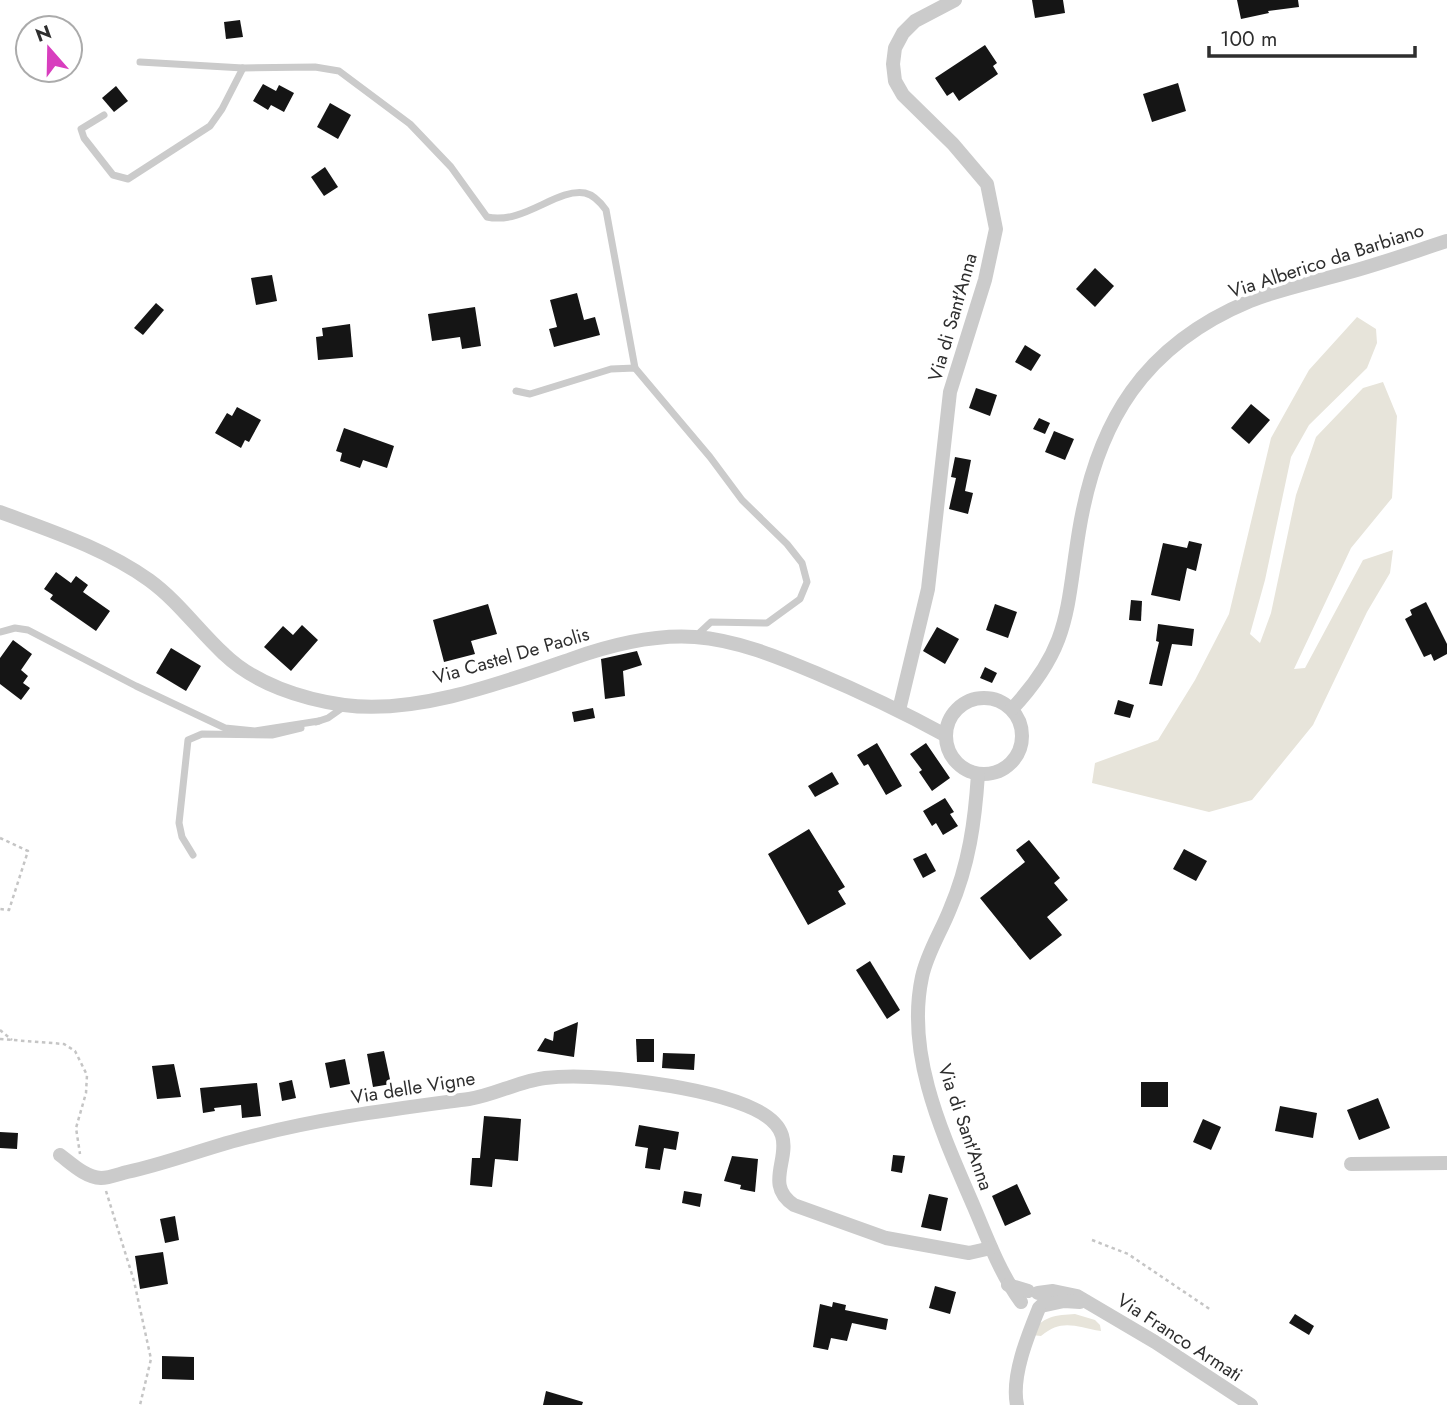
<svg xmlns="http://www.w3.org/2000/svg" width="1447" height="1405" font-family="Jost,sans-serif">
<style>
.green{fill:#e7e4da}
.building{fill:#151515}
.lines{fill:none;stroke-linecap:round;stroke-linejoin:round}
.path{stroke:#c5c5c5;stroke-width:2.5;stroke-dasharray:3.5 3.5;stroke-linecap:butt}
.lane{stroke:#cbcbcb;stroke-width:7}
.street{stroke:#cbcbcb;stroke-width:14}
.labels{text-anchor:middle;stroke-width:7;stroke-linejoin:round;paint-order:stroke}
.street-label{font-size:19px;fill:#2e2e2e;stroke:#fff}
</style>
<rect width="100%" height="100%" fill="#fff"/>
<g class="green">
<polygon points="1357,317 1376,329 1377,343 1367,368 1309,425 1291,457 1265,580 1250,634 1260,643 1271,613 1296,495 1316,437 1363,388 1383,382 1397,416 1392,498 1351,548 1294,669 1305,668 1363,560 1393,550 1390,573 1367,612 1313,725 1252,800 1209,812 1092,783 1095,763 1158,740 1195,680 1229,614 1271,438 1309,370"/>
<path d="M1075 1314 1095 1320 1100 1325 1101 1331C1076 1327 1062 1318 1041 1336L1032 1335C1040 1316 1057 1315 1075 1314Z"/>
</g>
<g class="building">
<polygon points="1032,0 1063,0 1065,13 1035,18"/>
<polygon points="1237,0 1298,0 1299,7 1268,11 1269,13 1241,19"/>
<polygon points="240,20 243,37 226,39 224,22"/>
<polygon points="985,45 997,63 993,66 998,74 959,101 953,92 947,96 935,78"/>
<polygon points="1178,83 1186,111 1152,122 1143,94"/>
<polygon points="263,84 276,91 279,85 294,93 284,112 271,105 268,110 253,101"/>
<polygon points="116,86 128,101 114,112 102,98"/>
<polygon points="330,103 351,115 338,139 317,127"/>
<polygon points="325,167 338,187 324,196 311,177"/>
<polygon points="1095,268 1114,286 1095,307 1076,289"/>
<polygon points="272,275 277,301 256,305 251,278"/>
<polygon points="577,293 584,320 595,317 600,335 554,347 549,329 557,327 550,300"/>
<polygon points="156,303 164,310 143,335 134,328"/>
<polygon points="475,307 481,346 462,349 460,337 432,341 428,314"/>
<polygon points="350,324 353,357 318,360 316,337 323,336 322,328"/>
<polygon points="1025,345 1041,355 1031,371 1015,362"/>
<polygon points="976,388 997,395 990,416 969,408"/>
<polygon points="1251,404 1270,420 1249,444 1231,428"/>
<polygon points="237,407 261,420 249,442 245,440 241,448 215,433 227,413 232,416"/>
<polygon points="1039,418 1050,423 1045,434 1033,429"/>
<polygon points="344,428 394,446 387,468 363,460 360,468 340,461 342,453 336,451"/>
<polygon points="1054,431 1074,439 1065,460 1045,452"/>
<polygon points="955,457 971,460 965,491 973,493 968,514 949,509 956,478 951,477"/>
<polygon points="1189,541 1202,544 1196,571 1187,568 1180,601 1151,595 1163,543 1187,548"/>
<polygon points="56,572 71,583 76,576 88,585 83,592 110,611 96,631 50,599 53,595 44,589"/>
<polygon points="1131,600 1142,601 1141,621 1129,620"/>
<polygon points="1426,602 1447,644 1447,654 1434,661 1431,654 1424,657 1405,619 1412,615 1410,610"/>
<polygon points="488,604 497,634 471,641 475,654 444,662 433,620"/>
<polygon points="995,604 1017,612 1008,638 986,630"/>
<polygon points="1158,624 1194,629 1192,646 1172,644 1162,686 1149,684 1159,642 1156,641"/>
<polygon points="302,625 318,640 291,671 264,647 283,626 293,635"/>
<polygon points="937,627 959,639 945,664 923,651"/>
<polygon points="13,640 32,654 21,670 28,676 23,683 30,688 21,700 0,684 0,658"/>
<polygon points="171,648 201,666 186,691 156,673"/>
<polygon points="637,651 642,665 623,671 625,696 605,699 601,659"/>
<polygon points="985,667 997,673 992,683 980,678"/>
<polygon points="1118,700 1134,705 1130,718 1114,714"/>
<polygon points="593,708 595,718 574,722 572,712"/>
<polygon points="877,743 902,786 886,795 868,764 864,766 857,755"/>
<polygon points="926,743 950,778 932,791 919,772 922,770 910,754"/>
<polygon points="832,772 839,784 815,797 808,786"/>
<polygon points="945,798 954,812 950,814 958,826 943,835 936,823 932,826 923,811"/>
<polygon points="809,829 845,887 838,891 846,904 808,925 768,854"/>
<polygon points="1029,840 1060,878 1054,883 1068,900 1047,917 1062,935 1030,960 980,898 1025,862 1016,850"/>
<polygon points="1184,849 1207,861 1196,881 1173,869"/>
<polygon points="926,853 936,871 923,878 913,859"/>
<polygon points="870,961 900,1010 887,1019 856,970"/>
<polygon points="578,1022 574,1057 537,1051 545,1038 553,1041 554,1032"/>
<polygon points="636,1039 654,1039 654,1062 637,1062"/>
<polygon points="384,1051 391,1084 373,1087 367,1054"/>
<polygon points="663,1053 695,1054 694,1070 662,1068"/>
<polygon points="345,1059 350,1084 330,1088 325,1063"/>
<polygon points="174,1064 181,1097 157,1099 152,1066"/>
<polygon points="292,1080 296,1098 282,1101 279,1083"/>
<rect x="1141" y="1082" width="27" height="25"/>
<polygon points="257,1083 261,1116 242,1118 241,1105 214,1108 215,1111 203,1113 200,1088"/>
<polygon points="1378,1098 1390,1128 1359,1140 1347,1110"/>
<polygon points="1280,1106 1317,1113 1313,1138 1275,1131"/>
<polygon points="484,1116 521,1119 518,1161 495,1159 492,1187 470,1185 472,1158 480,1158"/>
<polygon points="1203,1119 1221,1127 1211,1150 1193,1142"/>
<polygon points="639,1125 679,1132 676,1150 664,1148 660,1170 645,1168 648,1148 635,1146"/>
<polygon points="0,1132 18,1133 17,1149 0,1148"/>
<polygon points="893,1155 905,1156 902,1173 891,1171"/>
<polygon points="732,1156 758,1159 755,1192 740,1189 741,1185 724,1181"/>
<polygon points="1017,1184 1031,1214 1005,1226 992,1196"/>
<polygon points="684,1191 702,1194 700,1207 682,1203"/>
<polygon points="929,1194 948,1198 941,1231 921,1227"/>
<polygon points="175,1216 179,1240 165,1243 160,1219"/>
<polygon points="163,1252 168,1284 140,1289 135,1256"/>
<polygon points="935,1286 956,1292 950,1314 929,1308"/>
<polygon points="833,1302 846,1305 845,1310 888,1319 886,1330 852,1323 847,1341 831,1338 828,1350 813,1347 820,1304 832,1307"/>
<polygon points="1295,1314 1314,1326 1309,1335 1289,1323"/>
<polygon points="162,1356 194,1357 194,1380 162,1379"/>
<polygon points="546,1391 583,1402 582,1405 543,1405"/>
</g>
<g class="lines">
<g class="path">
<polyline points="0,838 28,851 9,910 0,909"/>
<polyline points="0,1030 12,1040"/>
<polyline points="0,1039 64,1044 75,1051 87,1075 86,1093 76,1128 80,1154"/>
<polyline points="106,1191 134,1281 151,1359 140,1405"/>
<polyline points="1092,1240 1128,1254 1211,1310"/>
</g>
<g class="lane">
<path d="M140 62 243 68 315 67 339 71 410 124 451 167 487 217C524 225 556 188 585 193 594 195 601 203 606 210L635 368"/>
<polyline points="104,115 81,129 84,138 113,175 128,179 210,126 222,109 243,68"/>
<polyline points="516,391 530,394 611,369 635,368 710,457 742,500 787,544 802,563 807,582 800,599 767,623 711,622 696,636"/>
<polyline points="0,632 15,628 28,630 136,686 225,728 255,731 319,721"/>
<polyline points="316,722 328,718 345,706"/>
<polyline points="193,855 182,837 179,823 188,740 202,734 272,735 301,728"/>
</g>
<g class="street">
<path d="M0 512C51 531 104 548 149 580 178 601 198 630 224 654 255 684 302 699 344 705 416 715 504 682 571 659 610 645 653 634 695 637 737 640 778 657 816 673 861 692 903 712 945 735"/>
<circle cx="984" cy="736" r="38"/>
<path d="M1012 709C1071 646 1066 610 1079 531 1097 421 1144 345 1250 301 1280 289 1314 282 1346 273 1380 264 1413 252 1447 241"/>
<polyline points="899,710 928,589 950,392 985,280 996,229 987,184 953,144 903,95 895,81 893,64 895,48 903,33 915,21 955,0"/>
<path d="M978 774C975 821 969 865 950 909 941 932 927 953 922 977 905 1056 944 1137 974 1207 988 1240 1000 1273 1021 1302"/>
<path d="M60 1155C72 1164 85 1177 101 1178 109 1178 119 1174 127 1172 169 1163 208 1147 249 1137 321 1118 395 1109 469 1099 495 1095 519 1081 545 1078 596 1072 708 1087 754 1109 817 1139 753 1178 794 1205L886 1238 969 1253 991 1248"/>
<polyline points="1351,1164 1447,1163"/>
<polyline points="1008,1285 1028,1291"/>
<polyline points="1038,1293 1053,1291 1077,1296 1155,1342 1251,1405"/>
<polyline points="1041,1306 1064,1301 1080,1302"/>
<path d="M1017 1405C1011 1376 1028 1335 1039 1308"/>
</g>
</g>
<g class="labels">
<g class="street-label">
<text transform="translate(1326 260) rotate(-18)" y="7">Via Alberico da Barbiano</text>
<text transform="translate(952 317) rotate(-74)" y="7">Via di Sant'Anna</text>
<text transform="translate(511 655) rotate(-16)" y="7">Via Castel De Paolis</text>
<text transform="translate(413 1087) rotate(-9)" y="7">Via delle Vigne</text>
<text transform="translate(966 1127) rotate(71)" y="7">Via di Sant'Anna</text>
<text transform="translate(1180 1337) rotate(33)" y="7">Via Franco Armati</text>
</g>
</g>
<g transform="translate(49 49) rotate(340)"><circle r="33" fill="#ffffff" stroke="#ababab" stroke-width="2"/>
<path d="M0-5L12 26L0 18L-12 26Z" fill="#d83ebe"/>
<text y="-10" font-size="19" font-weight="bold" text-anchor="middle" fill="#2e2e2e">N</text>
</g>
<path d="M1209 46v10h206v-10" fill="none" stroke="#2e2e2e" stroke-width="3.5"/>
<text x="1220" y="46" font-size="21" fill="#2e2e2e" stroke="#ffffff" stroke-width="5" paint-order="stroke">100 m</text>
</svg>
